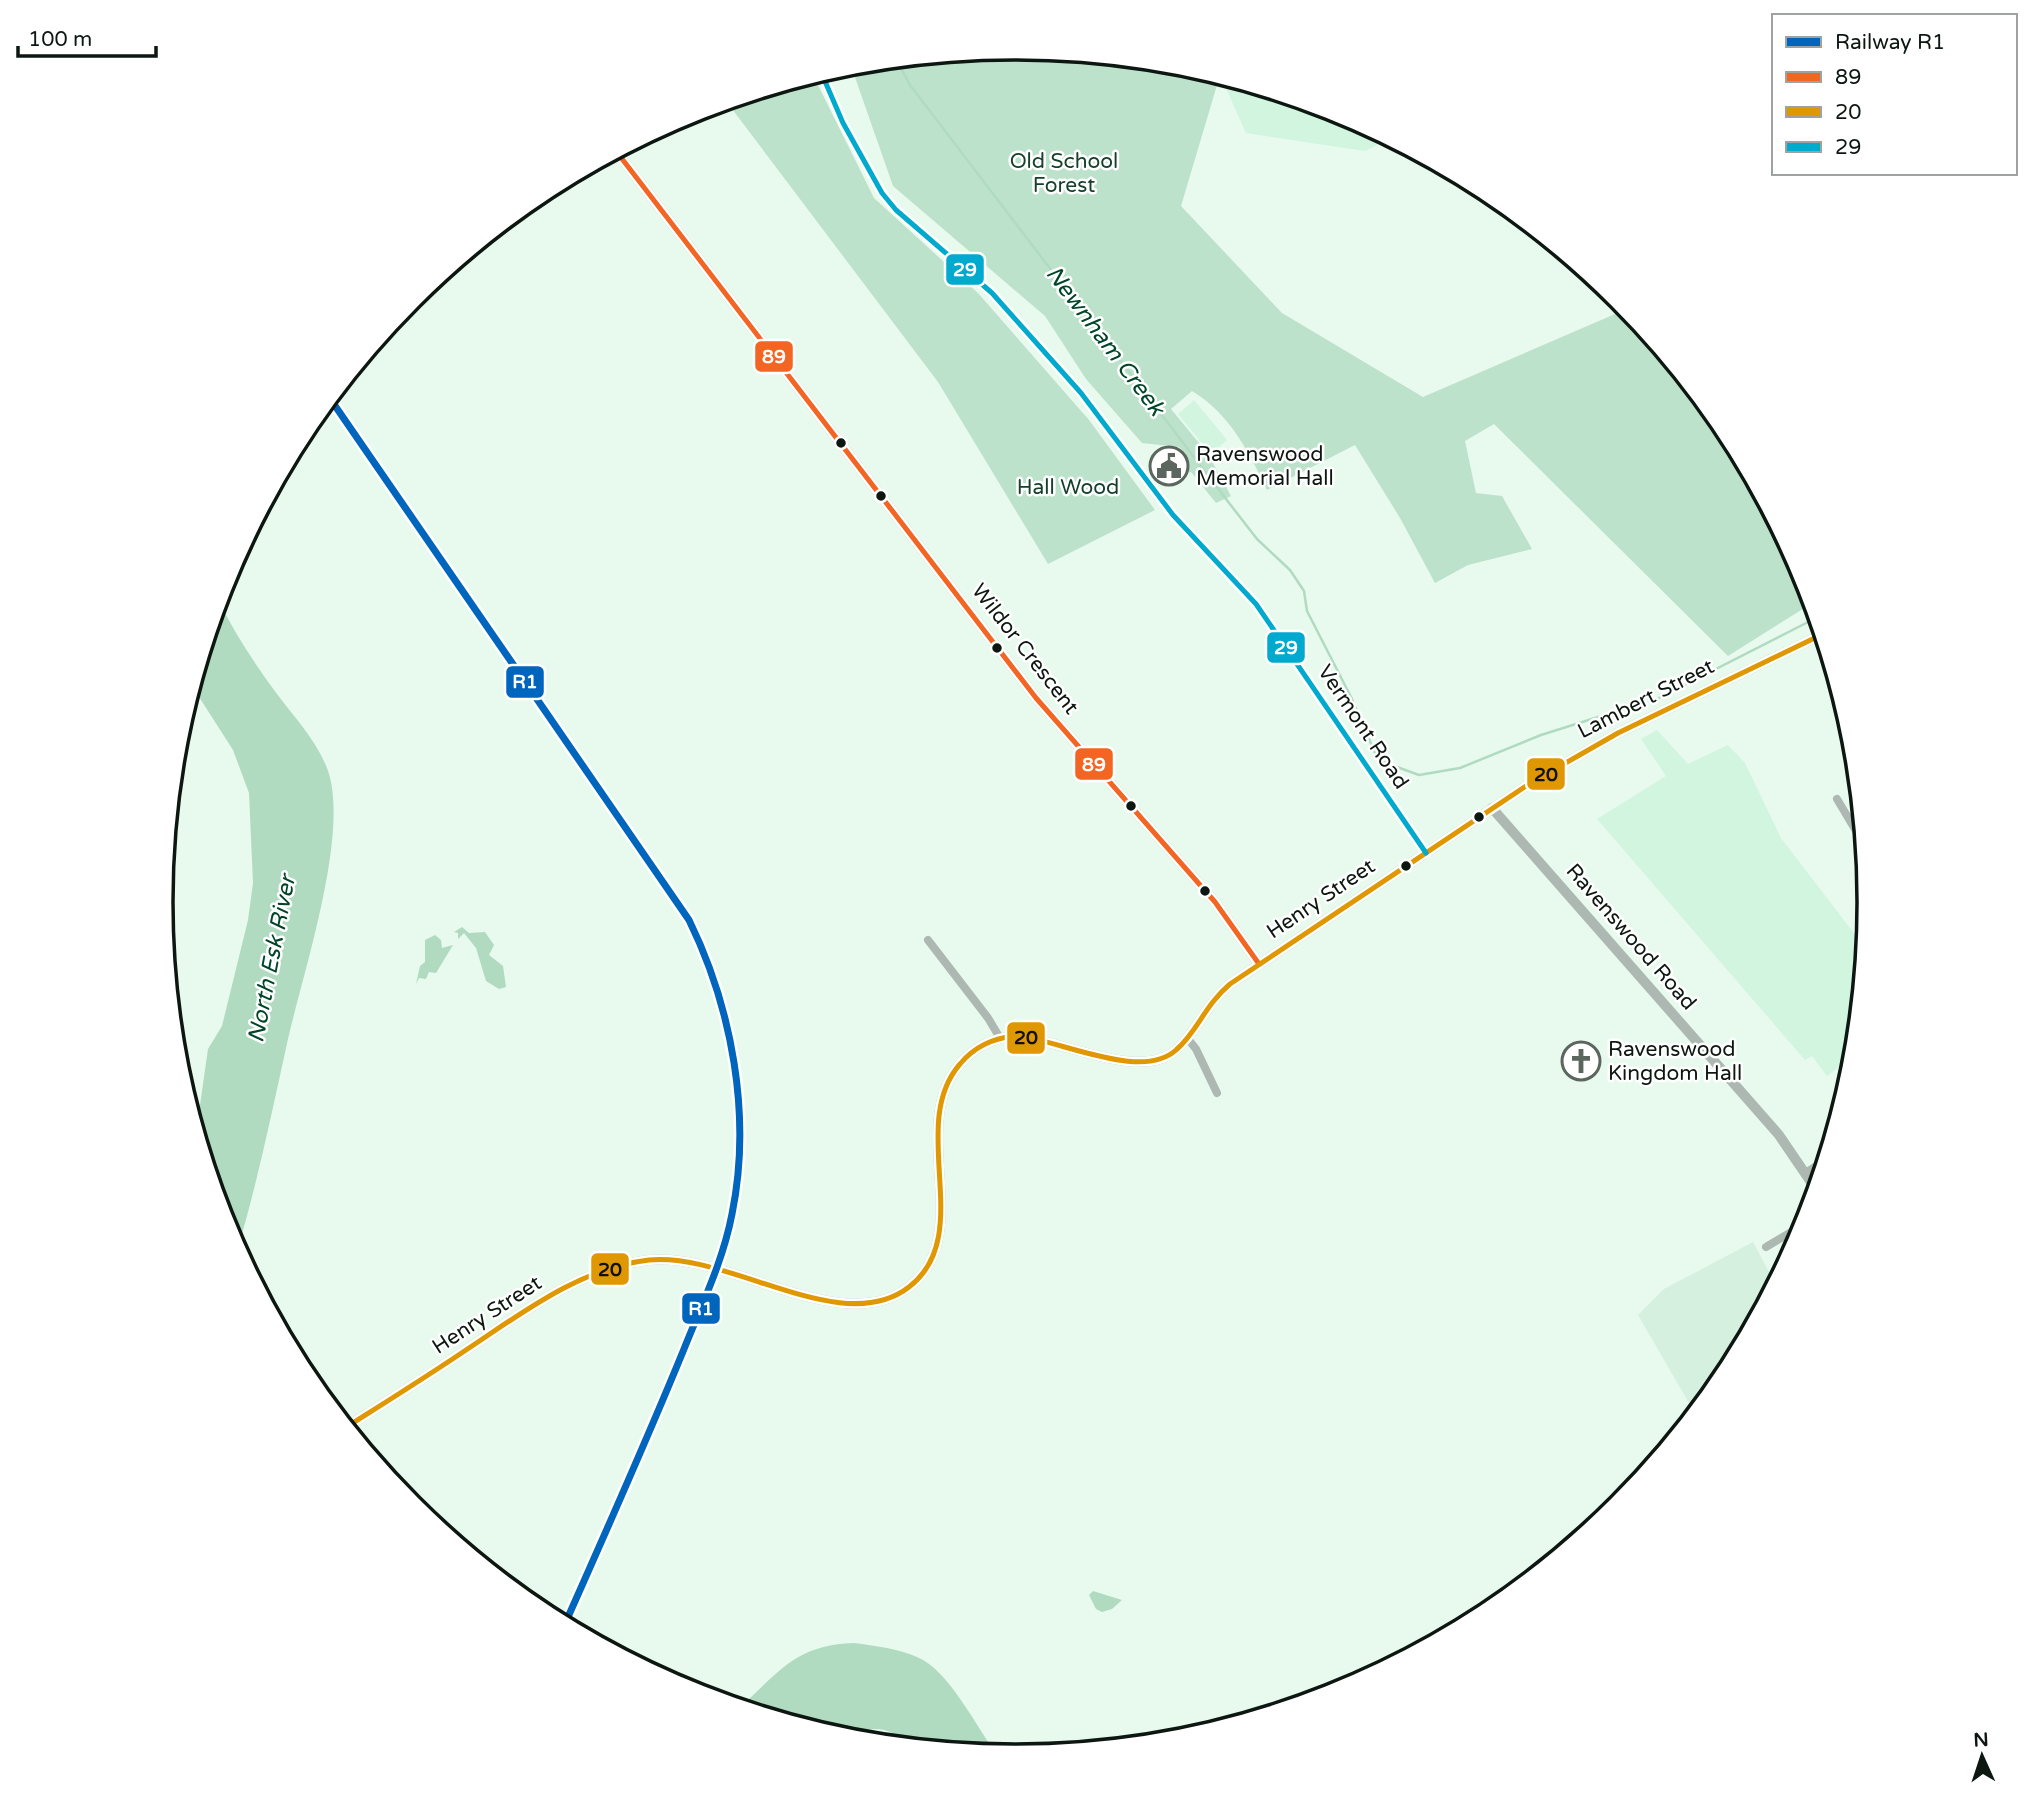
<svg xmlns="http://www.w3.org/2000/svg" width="2031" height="1805" font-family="'Varela Round',sans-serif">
<rect width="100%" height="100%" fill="#e8f9ee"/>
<path fill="#d6f0df" d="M1753 1242 1776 1285 1726 1378 1696 1415 1638 1315 1664 1289Z"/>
<g fill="#d1f5df">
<path d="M1220 75 1343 113 1391 138 1365 151 1246 133Z"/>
<path d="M1194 400 1227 440 1211 454 1178 414Z"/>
<path d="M1657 730 1688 764 1728 745 1745 763 1781 838 1866 949 1856 1054 1827 1076 1812 1056 1805 1060 1597 819 1666 776 1641 739Z"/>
</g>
<g fill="#bde2cb">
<path d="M1016 47 1183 64 1220 75 1181 206 1282 313 1423 397 1629 308 1727 428 1806 576 1814 602 1728 656 1494 424 1465 441 1476 493 1502 496 1532 549 1468 565 1435 583 1400 518 1355 445 1267 490C1249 452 1230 414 1192 391L1171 409 1208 454 1231 496 1216 503 1191 472 1180 475 1186 454 1179 447 1142 443 1086 379 1045 316 893 186 850 63Z"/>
<path d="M813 75 874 198 978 293 1089 420 1155 510 1048 564 938 382 726 101Z"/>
</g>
<g fill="#b0dbc1">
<path d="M218 599C234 633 255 664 277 694 295 718 316 740 327 768 351 830 303 973 288 1039 272 1111 258 1181 237 1251L225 1229 196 1133 208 1049 222 1026 248 920 253 883 249 793 233 750 192 686Z"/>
<path d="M462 927 469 933 485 932 494 945 489 955 503 966 506 987 499 989 486 981 476 948 464 933 458 939V933L454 932Z"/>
<path d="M435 935 441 940 442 948 453 945 436 973 429 972 426 979 419 978 416 984 420 966 425 962V940Z"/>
<path d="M1093 1591 1122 1600 1112 1609 1102 1612 1096 1609 1089 1595Z"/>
<path d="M854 1643C875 1646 897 1648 917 1657 950 1671 976 1727 998 1756L911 1747C880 1716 865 1734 829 1735 815 1736 757 1713 739 1708 779 1673 794 1645 854 1643Z"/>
</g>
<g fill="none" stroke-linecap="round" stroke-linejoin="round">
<g stroke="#b0dbc1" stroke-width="2.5">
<path d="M896 59 910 85 1226 499 1257 539 1290 570 1304 591 1307 611 1351 697 1378 760 1419 775 1460 768 1541 735 1630 707"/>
<path d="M1653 701 1818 617"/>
</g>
<g stroke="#acb8b1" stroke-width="8">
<path d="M821 72 843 123 882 193 896 210 992 293 1081 393 1173 515 1256 604 1426 853"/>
<path d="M1837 799 1865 846"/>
<path d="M928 940 988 1018 1000 1038"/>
<path d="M1188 1039 1196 1049 1217 1093"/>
<path d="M1807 1172 1828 1158"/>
<path d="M1766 1247 1808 1222"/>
</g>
<g stroke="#acb8b1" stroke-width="10">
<path d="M616 151 1036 698 1215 902 1259 964"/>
<path d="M1492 808 1779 1135 1817 1191"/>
<path d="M345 1428C386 1402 426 1377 466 1350 522 1313 580 1268 649 1260 730 1252 842 1339 909 1287 977 1235 906 1126 960 1064 974 1047 994 1038 1015 1036 1059 1039 1141 1082 1176 1050 1198 1031 1204 1006 1230 984L1529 784 1618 733 1823 634"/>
</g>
<defs>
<path id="bus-1" d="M616 151 1036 698 1215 902 1259 964"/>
<path id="bus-2" d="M345 1428C386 1402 426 1377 466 1350 522 1313 580 1268 649 1260 730 1252 842 1339 909 1287 977 1235 906 1126 960 1064 974 1047 994 1038 1015 1036 1059 1039 1141 1082 1176 1050 1198 1031 1204 1006 1230 984L1529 784 1618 733 1823 634"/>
<path id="bus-3" d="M821 72 843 123 882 193 896 210 992 293 1081 393 1173 515 1256 604 1426 853"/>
</defs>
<use href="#bus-1" stroke="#fff" stroke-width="10"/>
<use href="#bus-2" stroke="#fff" stroke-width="10"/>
<use href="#bus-3" stroke="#fff" stroke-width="10"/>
<use href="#bus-1" stroke="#f26522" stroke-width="5"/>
<use href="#bus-2" stroke="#e09802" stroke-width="5"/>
<use href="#bus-3" stroke="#00a9ce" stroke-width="5"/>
<defs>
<path id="rail-1" d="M329 397 689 920C732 1008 752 1116 732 1214 723 1261 702 1304 684 1349 646 1442 605 1534 564 1626"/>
</defs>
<use href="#rail-1" stroke="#fff" stroke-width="12"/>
<use href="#rail-1" stroke="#0065bd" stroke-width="7"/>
</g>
<defs>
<symbol id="civic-ring" viewBox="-11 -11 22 22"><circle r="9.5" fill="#fff" stroke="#5a665e" stroke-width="1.5"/><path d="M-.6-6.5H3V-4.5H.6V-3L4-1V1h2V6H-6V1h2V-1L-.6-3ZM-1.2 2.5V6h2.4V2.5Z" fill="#5a665e"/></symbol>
<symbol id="church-ring" viewBox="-11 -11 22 22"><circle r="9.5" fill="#fff" stroke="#5a665e" stroke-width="1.5"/><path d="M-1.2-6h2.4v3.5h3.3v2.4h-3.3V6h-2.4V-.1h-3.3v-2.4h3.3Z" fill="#5a665e"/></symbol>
</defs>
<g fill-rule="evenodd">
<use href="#civic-ring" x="1147" y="444" width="44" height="44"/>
<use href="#church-ring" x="1559" y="1039" width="44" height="44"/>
</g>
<g fill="#0d1711" stroke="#fff" stroke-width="2.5">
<circle cx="841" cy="443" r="6"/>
<circle cx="881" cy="496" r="6"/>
<circle cx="997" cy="648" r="6"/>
<circle cx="1131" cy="806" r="6"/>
<circle cx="1479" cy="817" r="6"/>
<circle cx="1406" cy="866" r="6"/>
<circle cx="1205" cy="891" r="6"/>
</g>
<g text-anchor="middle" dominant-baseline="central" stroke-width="5" stroke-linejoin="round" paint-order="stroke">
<g font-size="21" fill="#15402a" stroke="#fff">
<text x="1064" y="161">Old School<tspan x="1064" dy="24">Forest</tspan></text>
<text x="1068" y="487">Hall Wood</text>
</g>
<g font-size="21" fill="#0d1711" stroke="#fff" text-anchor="start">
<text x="1196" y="454">Ravenswood<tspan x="1196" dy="24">Memorial Hall</tspan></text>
<text x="1608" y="1049">Ravenswood<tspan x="1608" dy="24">Kingdom Hall</tspan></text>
</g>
<g font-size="21" fill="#0d1711" stroke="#fff">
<text transform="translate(1025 649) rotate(52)">Wildor Crescent</text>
<text transform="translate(1646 699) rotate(-27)">Lambert Street</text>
<text transform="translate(1363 727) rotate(56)">Vermont Road</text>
<text transform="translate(1321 899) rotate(-34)">Henry Street</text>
<text transform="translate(1631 937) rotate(49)">Ravenswood Road</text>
<text transform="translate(487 1315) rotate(-33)">Henry Street</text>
</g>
<g font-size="23" font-style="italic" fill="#004528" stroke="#fff">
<text transform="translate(1105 341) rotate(53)">Newnham Creek</text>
<text transform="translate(272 959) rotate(-79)">North Esk River</text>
</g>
</g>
<path d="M0 0H2031V1805H0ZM173 902a842 842 0 1 1 1684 0a842 842 0 1 1-1684 0Z" fill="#fff" fill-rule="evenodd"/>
<path fill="none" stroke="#0d1711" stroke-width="3.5" d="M173 902a842 842 0 1 1 1684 0a842 842 0 1 1-1684 0Z"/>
<g stroke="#fff" stroke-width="2.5">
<rect x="945" y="253" width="40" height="33" rx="7" fill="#00a9ce"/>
<rect x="754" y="340" width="40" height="33" rx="7" fill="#f26522"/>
<rect x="1266" y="631" width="40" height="33" rx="7" fill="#00a9ce"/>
<rect x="505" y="665" width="40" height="34" rx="7" fill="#0065bd"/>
<rect x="1074" y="747" width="40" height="34" rx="7" fill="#f26522"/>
<rect x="1526" y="757" width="40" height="34" rx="7" fill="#e09802"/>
<rect x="1006" y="1021" width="40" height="34" rx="7" fill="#e09802"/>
<rect x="590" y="1252" width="40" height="34" rx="7" fill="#e09802"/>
<rect x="681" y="1292" width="40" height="33" rx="7" fill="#0065bd"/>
</g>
<g font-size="19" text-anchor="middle" font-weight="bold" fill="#fff">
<text x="965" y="276">29</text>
<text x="774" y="363">89</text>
<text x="1286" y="654">29</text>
<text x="525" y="688">R1</text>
<text x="1094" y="771">89</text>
<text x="701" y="1315">R1</text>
</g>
<g font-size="19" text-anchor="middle" font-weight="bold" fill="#111">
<text x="1546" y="781">20</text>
<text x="1026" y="1044">20</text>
<text x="610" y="1276">20</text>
</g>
<rect x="1772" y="14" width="245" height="161" fill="#ffffff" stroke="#9ea2a0" stroke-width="2"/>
<rect x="1786" y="37" width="35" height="10" fill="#0065bd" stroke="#9ea2a0" stroke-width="2"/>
<text x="1835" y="49" font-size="21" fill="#0d1711">Railway R1</text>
<rect x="1786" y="72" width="35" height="10" fill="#f26522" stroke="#9ea2a0" stroke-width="2"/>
<text x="1835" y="84" font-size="21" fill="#0d1711">89</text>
<rect x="1786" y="107" width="35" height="10" fill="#e09802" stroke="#9ea2a0" stroke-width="2"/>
<text x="1835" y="119" font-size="21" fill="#0d1711">20</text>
<rect x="1786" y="142" width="35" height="10" fill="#00a9ce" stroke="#9ea2a0" stroke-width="2"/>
<text x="1835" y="154" font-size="21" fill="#0d1711">29</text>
<g transform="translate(1982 1756) rotate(357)" stroke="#ffffff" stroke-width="5" paint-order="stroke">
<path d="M0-5L12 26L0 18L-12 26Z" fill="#0d1711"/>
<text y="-10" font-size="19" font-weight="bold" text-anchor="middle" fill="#0d1711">N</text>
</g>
<path d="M18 46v10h138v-10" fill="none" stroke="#0d1711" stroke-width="3.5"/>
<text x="28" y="46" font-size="21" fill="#0d1711" stroke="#ffffff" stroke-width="5" paint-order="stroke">100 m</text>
</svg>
